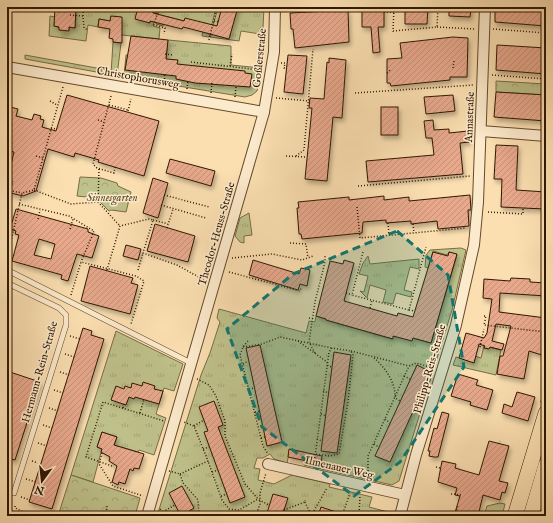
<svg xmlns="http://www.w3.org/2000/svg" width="553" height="523" font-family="'IM FELL English',serif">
<defs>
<pattern id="grass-tufts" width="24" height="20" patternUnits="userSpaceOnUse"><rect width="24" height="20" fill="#bfc18b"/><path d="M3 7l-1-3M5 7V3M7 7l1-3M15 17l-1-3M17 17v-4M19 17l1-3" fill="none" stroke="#a5a576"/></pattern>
<pattern id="forest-crowns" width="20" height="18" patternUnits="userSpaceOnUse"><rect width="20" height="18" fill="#bfc18b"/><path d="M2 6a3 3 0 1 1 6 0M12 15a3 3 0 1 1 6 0" fill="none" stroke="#a5a576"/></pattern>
<pattern id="building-hatch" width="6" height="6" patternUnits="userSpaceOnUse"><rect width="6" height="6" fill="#e7a88c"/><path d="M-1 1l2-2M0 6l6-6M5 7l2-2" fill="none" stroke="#c79077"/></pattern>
<filter id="shadow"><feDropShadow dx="2" dy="3.5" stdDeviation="2" flood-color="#0004"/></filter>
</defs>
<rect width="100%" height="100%" fill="#fbdfb1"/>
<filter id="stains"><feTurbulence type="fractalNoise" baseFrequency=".005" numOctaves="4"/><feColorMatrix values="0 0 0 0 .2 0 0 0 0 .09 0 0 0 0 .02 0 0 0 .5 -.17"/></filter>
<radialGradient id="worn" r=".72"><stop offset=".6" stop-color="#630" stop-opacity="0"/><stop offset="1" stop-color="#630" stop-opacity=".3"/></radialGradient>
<g fill="url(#grass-tufts)" stroke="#786c46">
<path d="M76 7H157L153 26 160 28 159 39 122 35 111 16 110 21 99 19 98 27 88 25 86 41 49 36 50 16 55 17 54 26 69 30V27L75 28 76 18H70L76 13Z"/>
<path d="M160 7H216L209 37 202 36 205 23 184 21 165 16 163 26 156 24Z"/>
<path d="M218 7H264L263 28H260V34L241 31 239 41 210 37Z"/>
<path d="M168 40 231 46V65L261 68 257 91 252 95 245 97 124 77 126 55 166 59Z"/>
<path d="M113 42 121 43 117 76 111 74Z"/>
<path d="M25 55 102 69V73L25 59Z"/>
<path d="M249 213 252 235 244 236V243L240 242 235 236 240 218Z"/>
<path d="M461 248 466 250 452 310 399 481 392 485 304 465 307 453 290 449 287 463 274 459 270 454 263 458H257L254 468 260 469 258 480 274 484 292 475 330 484 329 487 372 497 369 507 392 513V516H157L201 375 210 353 220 322 217 318 219 309 306 333 309 321 315 322 316 316 326 319V320L392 339 393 336 413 338 431 343 457 255 449 252 447 255 433 251 428 268 425 267 426 255 430 250Z"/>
<path d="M368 256 370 264 419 259V269L410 267 404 290 412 292 411 297 396 293 393 304 383 302 386 290 370 285 367 298 360 291 364 292 368 276 359 274 363 263Z"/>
<path d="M116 331 183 364 174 391 164 388 156 414 166 418 154 455 139 450 138 452 114 445 117 437 102 432 97 447 102 449 93 482 71 475Z"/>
<path d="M484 346 501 350 496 375 453 365 456 357 474 362 475 356 481 358Z"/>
<path d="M500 503 505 504 502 516H484L487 506Z"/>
</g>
<g fill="url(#forest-crowns)" stroke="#786c46">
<path d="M496 81 546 84V95L496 92Z"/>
<path d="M80 177 101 178 117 183 118 186 131 192 126 212 111 210 109 211 96 198 77 196Z"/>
<path d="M71 475 140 498 135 516H58Z"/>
</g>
<g fill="url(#building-hatch)" stroke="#311800" fill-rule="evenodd" filter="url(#shadow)">
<path d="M55 7H76L75 28 69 27V31L59 30V27L54 26Z"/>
<path d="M138 7H154L153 13 184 21 185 18 217 26 222 7H238L229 39 191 29 183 27 182 29 150 21V23L135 19Z"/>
<path d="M362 7H384V27H378L380 52 373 53 371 27H362Z"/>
<path d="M405 7H428L427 24H405Z"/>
<path d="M449 7H471L470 17 449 16Z"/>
<path d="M495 7H546V26L495 22Z"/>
<path d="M348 10 349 42 295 48 293 29H291L290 13Z"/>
<path d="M111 16 122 17V43L113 42V39L109 38 110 29 98 27 99 19 110 21Z"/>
<path d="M131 36 168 40 166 59 178 60 177 64 245 71V73L252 74 250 87 195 83 176 79V76L125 70Z"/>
<path d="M453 37 468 38 467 77H450V80L391 86 390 83H387V59L402 58 400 43Z"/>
<path d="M497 45 546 48V74L496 70Z"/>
<path d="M288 55 307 56 303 94 284 92Z"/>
<path d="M329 58 346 60 342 118 333 117 327 181 305 179 312 108H309L310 98 324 99 327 62 329 63Z"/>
<path d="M496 92 546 95V121L494 117Z"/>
<path d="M67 95 159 121 144 176 98 162 99 160 75 153 74 157 48 149 36 191 23 196 7 192V168L10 169 14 152 7 150V110L9 111 10 107 18 109 16 116 32 120 34 114 41 116 40 119 44 120 42 127 56 131Z"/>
<path d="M453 95 455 111 426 114 424 97Z"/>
<rect x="381" y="107" width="17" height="28"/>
<path d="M433 120 434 130 449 129V133L468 131 469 142 460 143 463 174 368 182 366 161 434 155 432 138H426L424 121Z"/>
<path d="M496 145 518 146 516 190 546 192 545 209 501 207 502 179H494Z"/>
<path d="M170 159 215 171 211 186 166 173Z"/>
<path d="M153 178 168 183 158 218 143 213Z"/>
<path d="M470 195 471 210H468L469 226 438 229 437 221 411 224V221L386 223V220L363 222 362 233 302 239 301 234H299L297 208H299L298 202 349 197V200L384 196V200L409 197V201Z"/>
<path d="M16 209 88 229V232L99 236 92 258 77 254 68 281 61 279 62 275 12 261 19 235 15 234 16 231 10 229ZM39 239 55 244 51 259 34 255Z"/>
<path d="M155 224 195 236 188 262 147 251Z"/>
<path d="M126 245 141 249 138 260 123 256Z"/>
<path d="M433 252 448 256 449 252 457 254 431 343 413 338 412 341 393 336V339L326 320V319L316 316 330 261 343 264 344 260 354 263 344 301 397 316 398 313 413 317Z"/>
<path d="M253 260 299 274 301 268 310 270 307 286 300 284 298 290 249 275Z"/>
<path d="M90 266 133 278 131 283 138 285 130 314 81 301Z"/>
<path d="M511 278 530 279V282L546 283V296L500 293 499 312 546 318 545 356 529 351 524 379 497 374 500 356H503L511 326 496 324 492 341 504 344 502 350 490 347 489 349 484 348 485 346 479 344 474 363 459 358 466 333 484 338 487 333 492 299 483 298 484 279 510 281Z"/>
<path d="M83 328 92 331 91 335 104 339 52 509 29 502Z"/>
<path d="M260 345 282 442 267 446 246 348Z"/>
<path d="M334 352 351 355 337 453 321 451Z"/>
<path d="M417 365 431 372 390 462 375 456Z"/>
<path d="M7 371 40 382 15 460 7 458Z"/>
<path d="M458 374 478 380 476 385 493 390 487 410 470 405 471 402 451 396Z"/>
<path d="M143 382 155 386 154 389 163 391 159 404 135 397 134 399 129 397 126 405 111 400 116 386 124 389 125 386 131 388 132 383 142 386Z"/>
<path d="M517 392 535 397 528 421 502 413 504 404 512 407Z"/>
<path d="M214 401 223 425 218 427 245 497 230 503 204 432 208 431 199 407Z"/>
<path d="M442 412 449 414 438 457H434L429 456 430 451H428L434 428 437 429Z"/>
<path d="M102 432 117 437 114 445 144 454 139 469 134 468 133 471 130 469 125 484 119 482 118 485 112 482 117 466 109 461 110 457 101 452 102 449 97 447Z"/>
<path d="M489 441 509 446 499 481 508 483 505 493 502 492 500 500 483 495 478 516H454L460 496 455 495 457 488 438 482 442 461 456 464 455 468 479 475Z"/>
<path d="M289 449 322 456 321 464 288 457Z"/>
<path d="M182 486 194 508 189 511 192 516H181L169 493Z"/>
<path d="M273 494 288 498 282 516H266Z"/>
<path d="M321 507 342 514V516H318Z"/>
</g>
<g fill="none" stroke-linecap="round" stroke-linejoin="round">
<defs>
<g id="service">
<path d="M7 270 191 363"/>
<path d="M7 283 59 308 66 315V325L14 493 7 491"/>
</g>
<g id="minor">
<path d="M7 67 264 112"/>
<path d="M481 131 546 136"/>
<path d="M268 464 405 495"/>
<path d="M147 516 264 112 274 52 275 7"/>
<path d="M400 516 416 455 456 325 474 245 478 202 485 7"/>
</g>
<g id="primary">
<path d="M515 516 546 413"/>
<path d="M531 516 546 465"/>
</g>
</defs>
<use href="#service" stroke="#644a2c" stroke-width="6"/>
<use href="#minor" stroke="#644a2c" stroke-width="12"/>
<use href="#primary" stroke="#311800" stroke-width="16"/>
<g stroke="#311800" stroke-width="1.5" stroke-dasharray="1 2" stroke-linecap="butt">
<path d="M159 7 154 25 165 28 164 34"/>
<path d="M394 7 393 31 437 27 438 7"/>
<path d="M427 9H438"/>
<path d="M153 12 157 14"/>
<path d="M384 12H394"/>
<path d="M70 15 83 16 84 28 88 30"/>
<path d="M83 16 84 7"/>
<path d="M214 21 219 22"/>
<path d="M437 27 475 29"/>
<path d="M493 29 546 33"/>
<path d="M209 40 217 7"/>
<path d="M165 54 173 55"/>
<path d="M191 62 260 70"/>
<path d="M281 63H285L284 68H286"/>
<path d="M230 66 232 54"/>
<path d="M453 68 454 61"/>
<path d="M387 73 390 70"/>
<path d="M492 75 546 79"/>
<path d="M139 81V72"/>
<path d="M164 85 165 74"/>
<path d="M187 89 188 81"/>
<path d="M211 93 212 83"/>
<path d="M355 93 473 85"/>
<path d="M111 96 93 164 97 168 114 173 115 167"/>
<path d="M235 97 236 86"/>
<path d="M276 98 310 101"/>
<path d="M50 101 57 105"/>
<path d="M109 105 128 110"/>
<path d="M128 111 131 99"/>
<path d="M98 120 104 122"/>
<path d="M51 128 57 129"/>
<path d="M36 156 43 158"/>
<path d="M286 156 306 157"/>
<path d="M296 156 304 150 313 49"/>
<path d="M99 169 98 202 120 226"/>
<path d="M358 186 470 176"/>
<path d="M7 190 22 193"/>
<path d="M10 190 13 181"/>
<path d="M34 190 71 204 98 202"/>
<path d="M164 195 209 207"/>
<path d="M19 204 69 216 94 231 81 262"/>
<path d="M161 205 206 218"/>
<path d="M357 207 360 238 466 228"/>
<path d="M488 212 523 214V208"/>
<path d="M38 219 40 210"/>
<path d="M153 220 168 224"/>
<path d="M388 223 389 235"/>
<path d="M413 224 414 233"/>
<path d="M167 228 173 209"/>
<path d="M70 229 73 219"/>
<path d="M290 243 306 244 308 258"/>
<path d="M363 252 352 295 409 310 426 247"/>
<path d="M232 258 272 254 302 260 313 256"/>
<path d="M7 259 22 193 34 190 63 87"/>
<path d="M107 270 120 226 149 219 153 220 143 253 177 265 206 281"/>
<path d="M138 270 143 253"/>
<path d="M229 272 300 291 301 288"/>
<path d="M346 293 352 295"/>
<path d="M71 295 81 262 136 276 144 281 131 324"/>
<path d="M370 308 372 300"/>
<path d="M409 310 415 311"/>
<path d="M484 316H486L484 325 546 332"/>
<path d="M309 318 314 319"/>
<path d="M70 336 80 339"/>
<path d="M248 341 243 347 240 355 263 446 268 454"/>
<path d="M298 341 327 362 328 366 332 367"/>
<path d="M243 347 262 344 280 337 332 348"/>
<path d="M480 347 484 329"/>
<path d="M351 351 409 366"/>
<path d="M315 353 309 342 315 302 325 262V255"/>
<path d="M65 354 74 357"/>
<path d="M374 358C385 367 396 383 395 398L400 401"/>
<path d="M243 364 248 361"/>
<path d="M60 372 69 375"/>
<path d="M404 376 410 379"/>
<path d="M197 379 209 385 216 396 225 421V436L245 484 258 499 239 510 229 509 222 500 208 461"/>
<path d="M249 389 254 388"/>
<path d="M54 390 63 393"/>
<path d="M323 391 329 393"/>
<path d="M541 402 546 384"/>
<path d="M49 408 58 411"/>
<path d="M123 408 124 404"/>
<path d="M255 412 260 411"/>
<path d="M140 413 144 399"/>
<path d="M321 414 326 416"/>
<path d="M385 419 390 423"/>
<path d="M43 425 52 428"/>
<path d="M194 426 204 420"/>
<path d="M261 438 265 437"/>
<path d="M317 439 322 441"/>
<path d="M38 443 47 446"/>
<path d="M374 444 379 447"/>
<path d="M499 444 500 441"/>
<path d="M203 449 209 447"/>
<path d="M102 453 99 464 113 486 143 496"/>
<path d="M32 461 41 464"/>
<path d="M314 464 329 352 332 348 351 351 353 355 348 402 339 454 329 456 316 454"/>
<path d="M112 466 86 457 103 402 164 421"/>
<path d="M436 467 440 468"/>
<path d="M169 471 180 474 183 483 198 500 199 516"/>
<path d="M212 472 218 470"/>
<path d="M180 474 208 461 194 426 184 422"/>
<path d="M368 477V456L409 366 416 363 433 368"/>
<path d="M26 479 36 482"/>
<path d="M451 494 462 495"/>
<path d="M221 496 227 494"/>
<path d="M21 497 30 500"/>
<path d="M259 500 269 505"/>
<path d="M305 502 311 515"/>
<path d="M15 506V508L32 516"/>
<path d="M107 506 106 512 108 516"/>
<path d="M160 509 167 516"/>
<path d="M163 512 175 505"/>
<path d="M256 516 260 504V493L266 473"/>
<path d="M283 516 284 510 305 502V500"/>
<path d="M311 516 327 488"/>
<path d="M342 516 350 493"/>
<path d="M359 516 360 495"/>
<path d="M455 516 458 505"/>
</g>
<use href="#service" stroke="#fceacc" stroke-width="5"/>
<use href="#minor" stroke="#fceacc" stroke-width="10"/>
<use href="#primary" stroke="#fbdfb1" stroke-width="15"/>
</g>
<path fill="#0f766e" fill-opacity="0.2" stroke="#0f766e" stroke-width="3" stroke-dasharray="8 5" stroke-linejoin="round" d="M397 231 448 275 464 367 400 462 354 496 262 427 227 329 293 274Z"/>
<g text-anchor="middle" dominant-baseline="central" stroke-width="3" stroke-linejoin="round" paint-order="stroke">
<g font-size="11" fill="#311800" stroke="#fceacc">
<text transform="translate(260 58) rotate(-84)">Goßlerstraße</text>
<text transform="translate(138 78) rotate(10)">Christophorusweg</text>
<text transform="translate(470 117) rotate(-88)">Annastraße</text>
<text transform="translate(217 234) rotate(-74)">Theodor-Heuss-Straße</text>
<text transform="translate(430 369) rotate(-74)">Philipp-Reis-Straße</text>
<text transform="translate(40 372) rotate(-74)">Hermann-Rein-Straße</text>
<text transform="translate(339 468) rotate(13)">Ilmenauer Weg</text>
</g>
<g font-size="11" font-style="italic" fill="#5c4b2a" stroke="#fceacc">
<text x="112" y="198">Sinnesgarten</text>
</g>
</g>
<rect width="553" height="523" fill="none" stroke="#fbdfb1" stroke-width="24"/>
<rect x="8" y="8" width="537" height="507" fill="none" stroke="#311800" stroke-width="2"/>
<rect x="12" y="12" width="529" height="499" fill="none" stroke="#311800"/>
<g transform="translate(42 481) rotate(195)" stroke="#fceacc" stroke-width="3" paint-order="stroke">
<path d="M0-3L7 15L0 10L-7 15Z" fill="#311800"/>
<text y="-6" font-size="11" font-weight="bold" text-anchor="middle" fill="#311800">N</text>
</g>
<rect width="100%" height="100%" filter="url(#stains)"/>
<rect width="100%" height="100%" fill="url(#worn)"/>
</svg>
